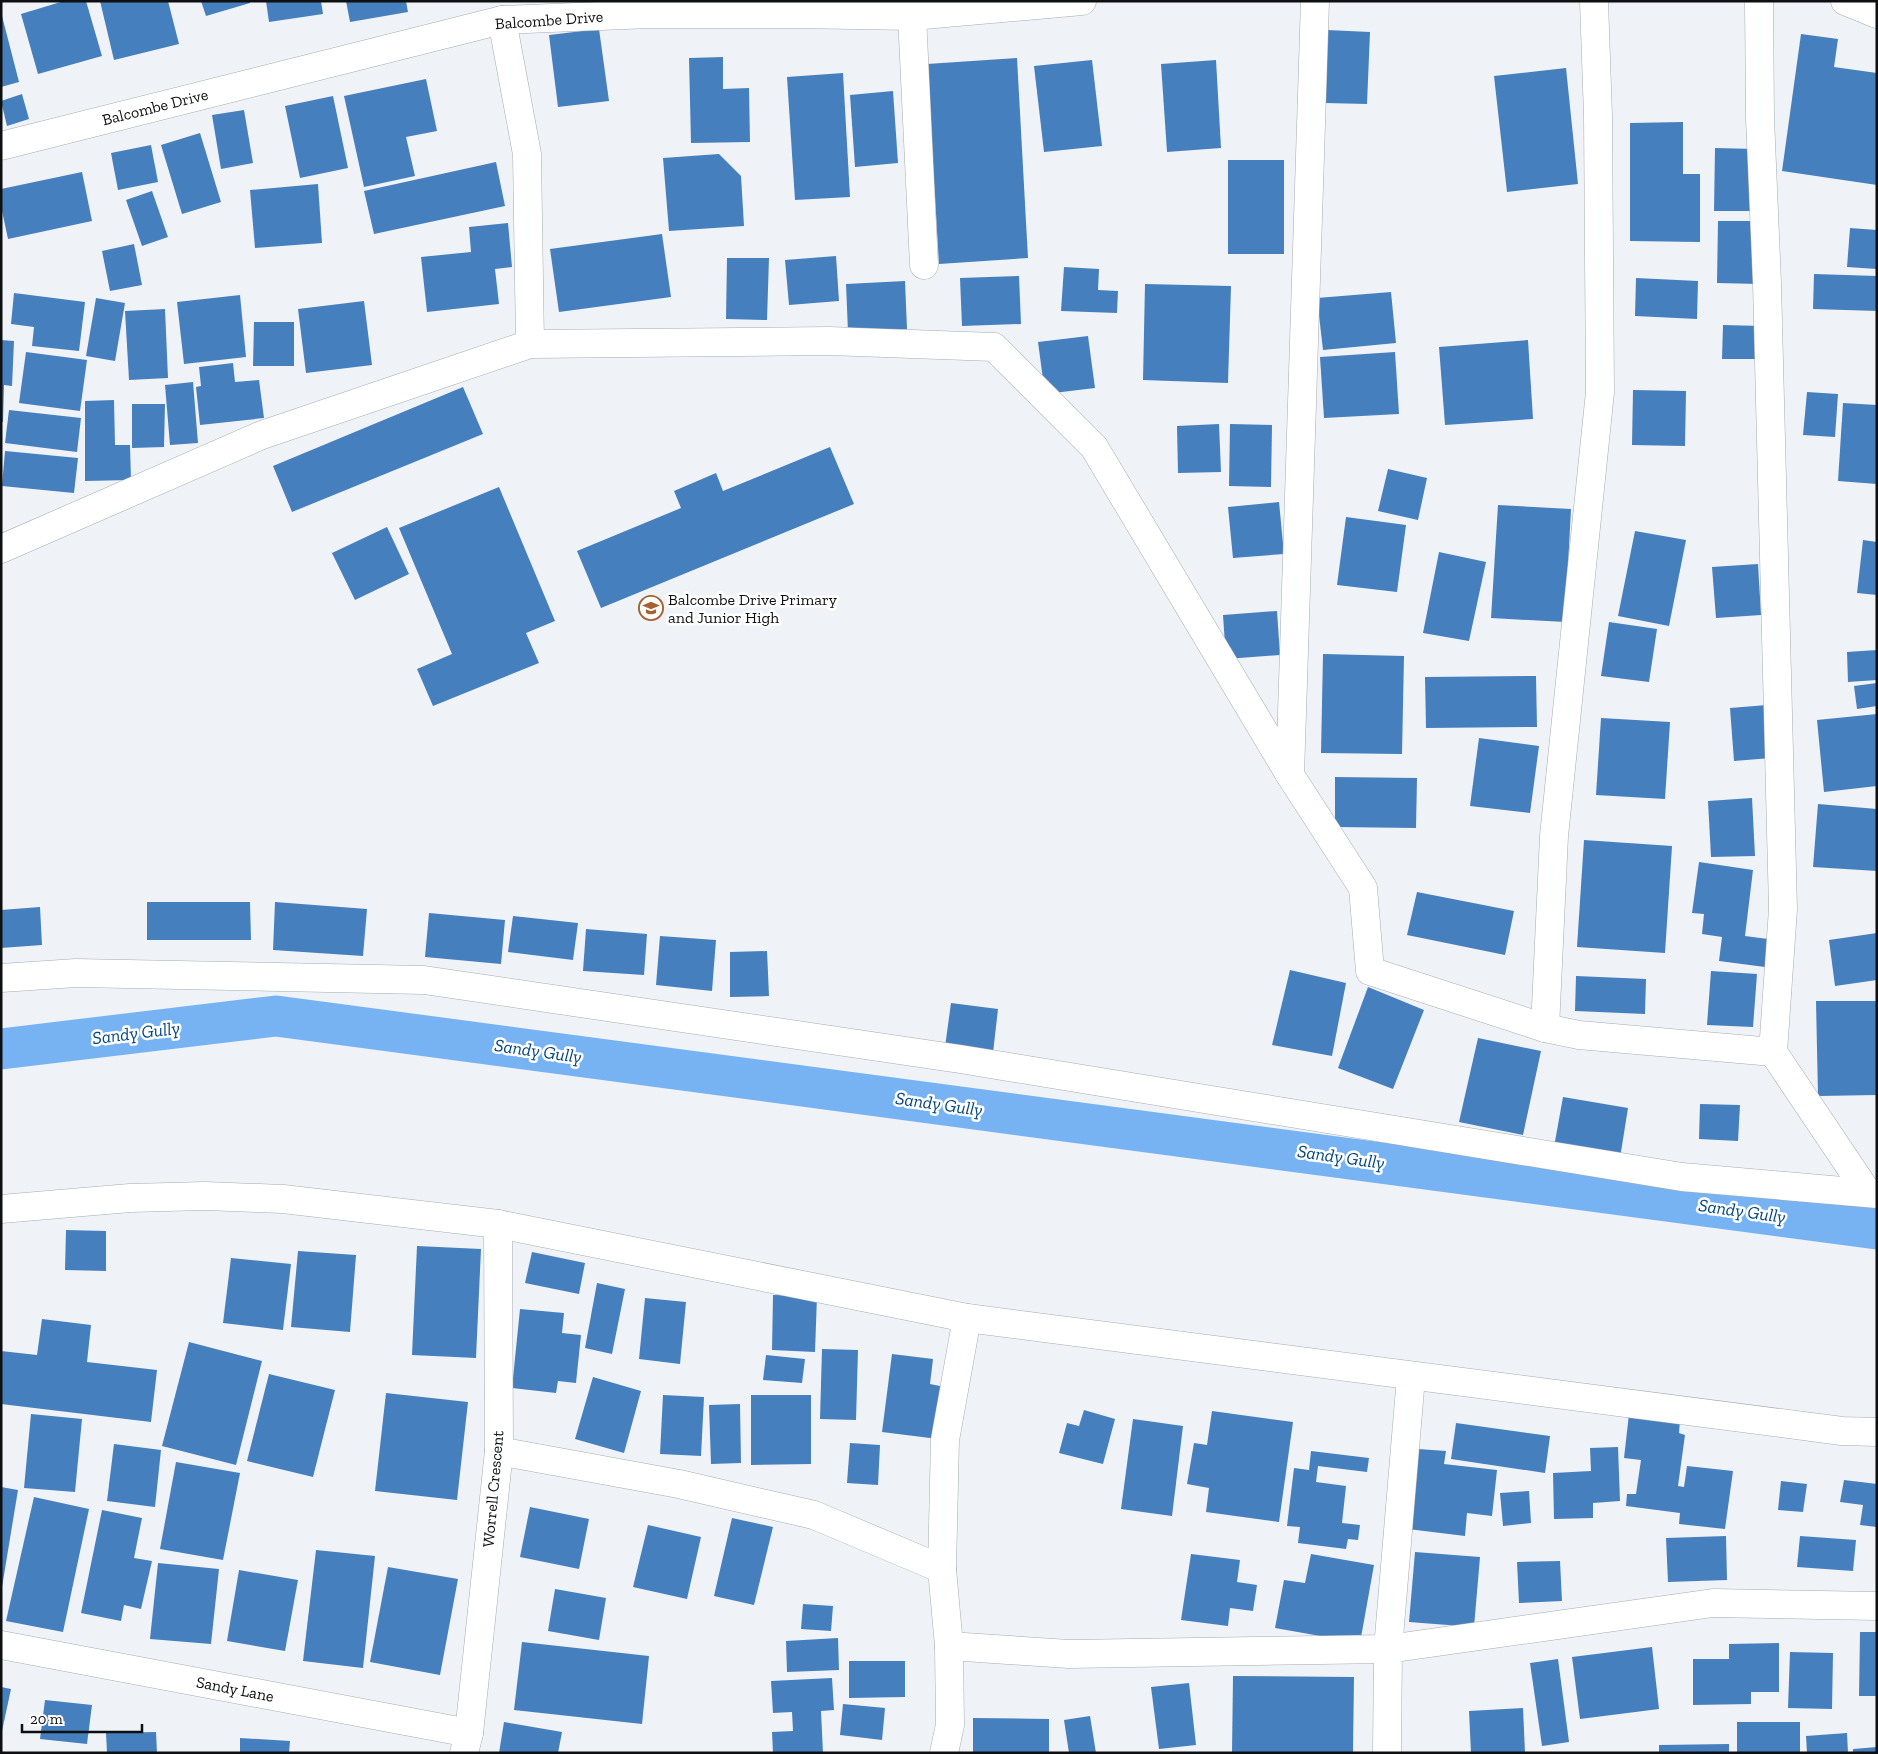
<svg xmlns="http://www.w3.org/2000/svg" width="1878" height="1754" font-family="'Zilla Slab',serif">
<rect width="100%" height="100%" fill="#eff3f8"/>
<g fill="none" stroke-linecap="round" stroke-linejoin="round">
<path stroke="#77b2f3" stroke-width="41" d="M1 1049 276 1016 1877 1229"/>
</g>
<g fill="#467fbd">
<path d="M64 1H86L102 56 38 74 21 14Z"/>
<path d="M100 1H168L179 44 114 60Z"/>
<path d="M201 1H250V3L206 16Z"/>
<path d="M266 1H321L323 14 269 22Z"/>
<path d="M346 1H406L408 12 350 22Z"/>
<path d="M1 12 19 82 1 87Z"/>
<path d="M599 29 609 101 558 107 549 35Z"/>
<path d="M1327 30 1370 32 1367 104 1325 103Z"/>
<path d="M1801 34 1838 39 1834 67 1877 73V185L1782 171Z"/>
<path d="M723 57V89L749 88 750 142 691 143 689 58Z"/>
<path d="M1017 58 1028 258 939 264 927 64Z"/>
<path d="M1092 60 1102 146 1044 152 1034 66Z"/>
<path d="M1216 60 1221 148 1167 152 1161 64Z"/>
<path d="M1566 68 1578 184 1507 192 1494 76Z"/>
<path d="M843 73 850 197 795 200 787 77Z"/>
<path d="M426 79 437 131 406 137 415 176 364 187 344 96Z"/>
<path d="M893 91 898 163 855 167 850 95Z"/>
<path d="M22 94 29 119 7 126 1 101Z"/>
<path d="M333 96 348 168 300 178 285 106Z"/>
<path d="M244 110 253 163 221 169 212 115Z"/>
<path d="M1683 122V174H1700V242L1630 241V123Z"/>
<path d="M200 133 221 202 182 214 161 145Z"/>
<path d="M151 145 158 182 118 190 111 153Z"/>
<path d="M1715 148 1757 149 1755 211H1714Z"/>
<path d="M719 154 741 176 744 226 669 231 663 158Z"/>
<rect x="1228" y="160" width="56" height="94"/>
<path d="M496 162 505 206 374 234 364 191Z"/>
<path d="M82 172 92 221 8 239 1 206V189Z"/>
<path d="M318 184 322 243 255 248 250 190Z"/>
<path d="M152 191 168 237 142 246 126 200Z"/>
<path d="M1718 221H1760L1759 284 1717 283Z"/>
<path d="M508 223 512 267 495 269 499 304 427 312 421 257 471 252 469 227Z"/>
<path d="M1850 228 1877 230V269L1847 267Z"/>
<path d="M662 234 671 297 559 312 550 249Z"/>
<path d="M134 244 142 285 110 291 102 251Z"/>
<path d="M836 256 839 301 789 305 785 260Z"/>
<path d="M727 258H769L767 320 726 319Z"/>
<path d="M1064 267 1099 269 1098 290 1118 291 1117 313 1061 311Z"/>
<path d="M1814 274 1877 276V311L1813 309Z"/>
<path d="M1019 276 1021 324 962 326 960 278Z"/>
<path d="M1636 278 1698 281 1697 319 1635 316Z"/>
<path d="M905 281 907 329 848 332 846 284Z"/>
<path d="M1145 284 1231 286 1228 383 1143 380Z"/>
<path d="M1391 292 1396 343 1323 350 1317 298Z"/>
<path d="M14 293 85 302 79 351 32 346 34 327 11 324Z"/>
<path d="M240 295 246 357 184 364 177 302Z"/>
<path d="M96 298 125 303 115 361 86 356Z"/>
<path d="M364 301 372 365 306 373 298 309Z"/>
<path d="M165 309 168 378 129 380 125 311Z"/>
<path d="M254 322H294V366H253Z"/>
<path d="M1723 325 1762 326V359H1722Z"/>
<path d="M1088 336 1095 388 1045 394 1038 342Z"/>
<path d="M1 340 14 341 12 386 4 385 3 422H1Z"/>
<path d="M1528 340 1533 419 1445 425 1439 347Z"/>
<path d="M26 352 87 360 80 411 19 403Z"/>
<path d="M1395 352 1399 414 1324 418 1320 357Z"/>
<path d="M233 363 235 382 259 380 264 418 200 425 196 387 201 386 199 367Z"/>
<path d="M193 382 198 443 170 445 165 385Z"/>
<path d="M463 387 483 434 292 512 273 466Z"/>
<path d="M1633 390 1686 391 1685 446 1632 445Z"/>
<path d="M1807 392 1838 394 1835 437 1803 435Z"/>
<path d="M114 400 115 445H130L131 480 85 481V401Z"/>
<path d="M1843 403 1877 405V484L1838 481Z"/>
<path d="M132 404H165L164 447 132 448Z"/>
<path d="M9 410 81 418 77 452 5 443Z"/>
<path d="M1219 424 1221 472 1178 473 1177 426Z"/>
<path d="M1230 424 1272 425 1271 487 1229 486Z"/>
<path d="M830 447 854 504 601 608 577 551 681 508 674 491 716 473 723 491Z"/>
<path d="M5 451 78 458 74 493 2 486Z"/>
<path d="M1388 469 1427 478 1418 520 1378 511Z"/>
<path d="M499 487 555 621 526 633 539 663 433 706 417 669 452 654 399 528Z"/>
<path d="M1279 502 1284 554 1233 558 1228 507Z"/>
<path d="M1498 505 1571 509 1565 622 1491 618Z"/>
<path d="M1346 517 1406 525 1397 592 1337 585Z"/>
<path d="M387 527 409 574 355 600 332 553Z"/>
<path d="M1635 531 1686 540 1669 626 1618 616Z"/>
<path d="M1863 540 1877 542V595L1857 593Z"/>
<path d="M1439 552 1486 562 1469 641 1423 633Z"/>
<path d="M1758 564 1761 615 1716 618 1712 567Z"/>
<path d="M1277 611 1280 655 1226 659 1223 615Z"/>
<path d="M1609 622 1657 629 1649 682 1601 676Z"/>
<path d="M1877 650V680L1848 682 1847 652Z"/>
<path d="M1323 654 1404 656 1402 754 1321 753Z"/>
<path d="M1536 676 1537 727 1426 728 1425 677Z"/>
<path d="M1877 683V706L1857 709 1854 686Z"/>
<path d="M1767 705 1771 758 1734 761 1730 708Z"/>
<path d="M1877 714V786L1824 792 1817 720Z"/>
<path d="M1601 718 1670 722 1665 799 1596 795Z"/>
<path d="M1479 738 1539 746 1530 813 1470 806Z"/>
<path d="M1335 777 1417 778 1416 828 1335 827Z"/>
<path d="M1752 798 1755 856 1711 857 1708 801Z"/>
<path d="M1818 804 1877 809V871L1813 867Z"/>
<path d="M1584 840 1672 846 1665 953 1577 947Z"/>
<path d="M1699 862 1753 870 1745 936 1768 939 1765 967 1719 961 1722 937 1702 934 1704 914 1692 913Z"/>
<path d="M1417 892 1514 911 1505 955 1407 935Z"/>
<path d="M147 902H250L251 940H147Z"/>
<path d="M275 902 367 909 363 956 273 950Z"/>
<path d="M40 907 42 945 1 948V910Z"/>
<path d="M429 913 505 920 501 964 425 957Z"/>
<path d="M513 916 578 923 573 960 508 952Z"/>
<path d="M586 929 647 934 644 975 583 971Z"/>
<path d="M1877 933V980L1835 986 1829 940Z"/>
<path d="M660 936 716 940 712 991 656 985Z"/>
<path d="M767 951 769 996 730 997V952Z"/>
<path d="M1290 970 1346 983 1332 1056 1272 1045Z"/>
<path d="M1711 971 1757 974 1753 1027 1707 1025Z"/>
<path d="M1576 976 1646 979 1645 1014 1575 1011Z"/>
<path d="M1368 987 1424 1010 1393 1089 1338 1068Z"/>
<path d="M1816 1001H1877V1095L1818 1096Z"/>
<path d="M951 1003 998 1009 993 1053 945 1047Z"/>
<path d="M1478 1038 1541 1051 1523 1135 1459 1122Z"/>
<path d="M1563 1097 1628 1108 1620 1158 1554 1147Z"/>
<path d="M1700 1104 1740 1105 1738 1141 1699 1139Z"/>
<path d="M66 1230 106 1231V1271L65 1270Z"/>
<path d="M417 1246 481 1249 476 1358 412 1355Z"/>
<path d="M298 1251 356 1255 350 1332 291 1327Z"/>
<path d="M532 1252 585 1263 579 1294 525 1283Z"/>
<path d="M231 1258 291 1264 283 1330 223 1323Z"/>
<path d="M597 1283 625 1289 612 1354 585 1348Z"/>
<path d="M773 1295 817 1296 815 1352 772 1350Z"/>
<path d="M645 1298 686 1302 680 1364 639 1359Z"/>
<path d="M520 1309 564 1313 562 1333 581 1335 576 1383 558 1381 556 1393 512 1388Z"/>
<path d="M42 1319 91 1325 87 1362 157 1370 151 1422 1 1404V1351L37 1355Z"/>
<path d="M189 1342 262 1361 236 1465 162 1446Z"/>
<path d="M822 1349 858 1350 856 1420 820 1419Z"/>
<path d="M892 1354 933 1359 930 1384 945 1387 938 1439 882 1432Z"/>
<path d="M766 1355 805 1359 802 1383 763 1380Z"/>
<path d="M269 1374 335 1390 313 1477 247 1461Z"/>
<path d="M593 1377 641 1391 624 1453 575 1439Z"/>
<path d="M386 1393 468 1402 457 1500 375 1491Z"/>
<path d="M663 1395 704 1397 701 1456 660 1454Z"/>
<path d="M751 1395H811V1464L751 1465Z"/>
<path d="M740 1404 741 1463 711 1464 709 1405Z"/>
<path d="M1084 1410 1115 1419 1103 1464 1059 1453 1067 1423 1079 1426Z"/>
<path d="M1212 1411 1293 1422 1279 1522 1206 1512 1209 1488 1187 1484 1194 1443 1207 1445Z"/>
<path d="M31 1414 82 1419 75 1492 24 1488Z"/>
<path d="M1629 1414 1680 1420 1679 1433 1685 1435 1678 1486 1684 1487 1687 1466 1733 1471 1725 1529 1679 1524 1680 1513 1626 1506 1627 1494H1636L1641 1460 1624 1458Z"/>
<path d="M1133 1419 1183 1426 1172 1516 1121 1509Z"/>
<path d="M1456 1423 1550 1436 1545 1473 1451 1459Z"/>
<path d="M850 1443 880 1445 878 1485 847 1483Z"/>
<path d="M114 1444 161 1450 155 1507 107 1501Z"/>
<path d="M1618 1447 1620 1501 1593 1503V1518L1554 1519 1553 1473 1591 1471 1590 1448Z"/>
<path d="M1418 1449 1446 1451 1444 1464 1497 1470 1492 1516 1467 1513 1465 1536 1408 1529Z"/>
<path d="M1311 1451 1369 1458 1367 1472 1318 1466 1316 1482 1346 1486 1342 1523 1360 1525 1358 1540 1348 1539 1346 1549 1298 1543 1300 1527 1287 1526 1294 1468 1309 1470Z"/>
<path d="M176 1462 240 1473 223 1560 160 1549Z"/>
<path d="M1844 1480 1877 1484V1527L1860 1525 1863 1505 1840 1502Z"/>
<path d="M1781 1481 1807 1484 1803 1512 1778 1510Z"/>
<path d="M1 1487 18 1490 2 1587H1Z"/>
<path d="M1529 1491 1531 1523 1503 1526 1500 1493Z"/>
<path d="M34 1497 89 1509 63 1632 6 1621Z"/>
<path d="M530 1507 589 1519 579 1569 520 1557Z"/>
<path d="M102 1510 142 1518 134 1558 152 1561 141 1609 124 1605 121 1621 81 1613Z"/>
<path d="M732 1518 773 1527 754 1605 714 1596Z"/>
<path d="M648 1525 701 1537 687 1599 633 1587Z"/>
<path d="M1726 1536 1727 1580 1668 1582 1666 1538Z"/>
<path d="M1800 1536 1856 1540 1853 1571 1797 1567Z"/>
<path d="M316 1550 375 1556 363 1668 303 1661Z"/>
<path d="M1415 1552 1480 1557 1474 1627 1409 1622Z"/>
<path d="M1191 1554 1240 1560 1237 1582 1257 1585 1253 1611 1230 1608 1228 1626 1181 1620Z"/>
<path d="M1311 1554 1374 1565 1360 1643 1275 1628 1284 1580 1305 1583Z"/>
<path d="M1560 1561 1562 1601 1519 1603 1517 1562Z"/>
<path d="M158 1563 219 1569 211 1644 150 1639Z"/>
<path d="M388 1567 458 1579 440 1675 370 1662Z"/>
<path d="M239 1570 298 1580 285 1651 227 1641Z"/>
<path d="M555 1589 606 1598 599 1640 548 1631Z"/>
<path d="M803 1604 833 1606 831 1631 801 1629Z"/>
<path d="M1860 1632H1877V1696H1859Z"/>
<path d="M838 1638 839 1670 787 1672 786 1641Z"/>
<path d="M522 1642 649 1656 642 1724 514 1710Z"/>
<path d="M1779 1643V1692H1751V1704L1693 1705V1659H1729V1644Z"/>
<path d="M1652 1647 1659 1709 1580 1719 1572 1657Z"/>
<path d="M1790 1652 1833 1653 1832 1709 1788 1708Z"/>
<path d="M1558 1659 1569 1742 1542 1746 1530 1663Z"/>
<path d="M849 1661H905V1697L849 1698Z"/>
<path d="M1233 1676 1354 1677 1353 1753H1232Z"/>
<path d="M832 1678 834 1710 821 1711 823 1753H773L772 1732 793 1731 792 1712 773 1713 771 1681Z"/>
<path d="M1189 1683 1196 1745 1159 1749 1151 1687Z"/>
<path d="M1 1687 11 1689 2 1731H1Z"/>
<path d="M45 1700 92 1705 87 1744 40 1739Z"/>
<path d="M843 1704 885 1708 882 1740 840 1735Z"/>
<path d="M1523 1708 1525 1753H1471L1469 1711Z"/>
<path d="M1090 1716 1096 1753H1069L1064 1720Z"/>
<path d="M973 1718 1049 1719V1753H973Z"/>
<path d="M504 1722 562 1732 558 1753H499Z"/>
<rect x="1737" y="1722" width="63" height="31"/>
<path d="M156 1732 157 1753H107L106 1733Z"/>
<path d="M1847 1733 1848 1753H1807L1806 1736Z"/>
<path d="M240 1738 290 1741 289 1753H240Z"/>
<path d="M1729 1744V1753H1659V1745Z"/>
<path d="M1877 1747V1753H1853V1749Z"/>
</g>
<g fill="none" stroke-linecap="round" stroke-linejoin="round">
<defs>
<g id="street">
<path d="M1315 1 1290 775 1363 888 1370 971 1545 1028 1579 1035 1773 1052"/>
<path d="M1759 1 1760 118 1767 283 1783 909 1773 1052 1867 1192"/>
<path d="M1845 1 1877 14"/>
<path d="M912 16 924 265"/>
<path d="M502 20 527 154 530 344"/>
<path d="M1 146 502 20 650 14H795L912 16 1082 1"/>
<path d="M1 549 262 435 530 344 829 341 994 347 1094 447 1290 775"/>
<path d="M1 978 76 973 424 980 960 1059 1682 1177 1877 1194"/>
<path d="M1545 1028 1554 836 1600 392 1598 116 1594 1"/>
<path d="M1 1209 130 1198 205 1196 283 1199 498 1224 967 1318 1842 1431 1877 1432"/>
<path d="M499 1451 679 1484 814 1515 942 1569"/>
<path d="M1 1645 469 1733"/>
<path d="M949 1646 1069 1654 1388 1649 1713 1603 1877 1606"/>
<path d="M464 1753 469 1733 499 1451 498 1224"/>
<path d="M944 1753 950 1725 949 1646 942 1569 945 1440 967 1318"/>
<path d="M1387 1753 1388 1649 1411 1377"/>
</g>
</defs>
<use href="#street" stroke="#a7abb0" stroke-width="29"/>
<use href="#street" stroke="#fff" stroke-width="28"/>
</g>
<defs>
<symbol id="school-ring" viewBox="-11 -11 22 22"><circle r="9.5" fill="#fff" stroke="#a66233" stroke-width="1.5"/><path d="M0-5L7-2L0 1L-7-2ZM-4 1L0 2.5L4 1V4Q0 6-4 4Z" fill="#a66233"/></symbol>
</defs>
<g fill-rule="evenodd">
<use href="#school-ring" x="637" y="594" width="28" height="28"/>
</g>
<g text-anchor="middle" dominant-baseline="central" stroke-width="5" stroke-linejoin="round" paint-order="stroke">
<g font-size="16" fill="#0d0f10" stroke="#fff">
<text transform="translate(549 20) rotate(-4)">Balcombe Drive</text>
<text transform="translate(155 107) rotate(-14)">Balcombe Drive</text>
<text transform="translate(493 1489) rotate(-85)">Worrell Crescent</text>
<text transform="translate(235 1689) rotate(11)">Sandy Lane</text>
</g>
<g font-size="16" fill="#0d0f10" stroke="#fff" text-anchor="start">
<text x="668" y="599">Balcombe Drive Primary<tspan x="668" dy="18">and Junior High</tspan></text>
</g>
<g font-size="18" font-style="italic" fill="#01457f" stroke="#fff">
<text transform="translate(136 1033) rotate(-7)">Sandy Gully</text>
<text transform="translate(538 1051) rotate(8)">Sandy Gully</text>
<text transform="translate(939 1104) rotate(8)">Sandy Gully</text>
<text transform="translate(1341 1157) rotate(8)">Sandy Gully</text>
<text transform="translate(1742 1211) rotate(8)">Sandy Gully</text>
</g>
</g>
<rect width="1878" height="1754" fill="none" stroke="#0d0f10" stroke-width="5"/>
<path d="M22 1724v8h120v-8" fill="none" stroke="#0d0f10" stroke-width="2.5"/>
<text x="30" y="1724" font-size="15" fill="#0d0f10" stroke="#ffffff" stroke-width="4" paint-order="stroke">20 m</text>
</svg>
